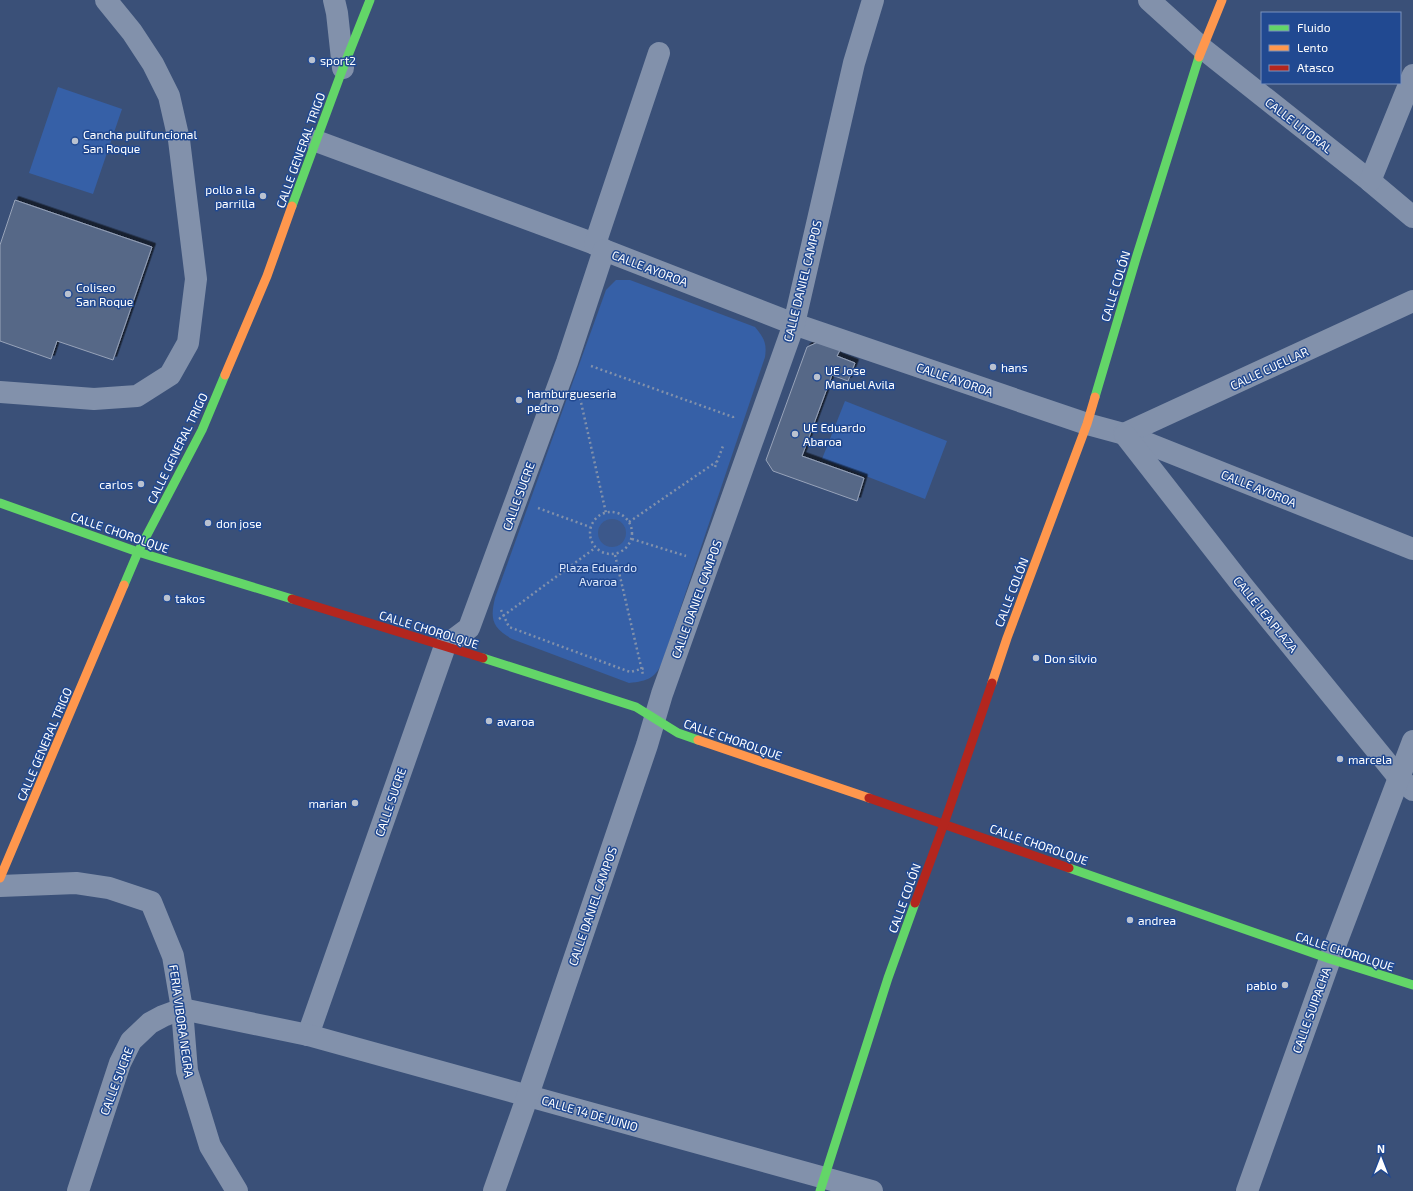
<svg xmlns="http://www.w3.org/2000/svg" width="1413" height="1191" font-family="'Exo 2',sans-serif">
<defs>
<filter id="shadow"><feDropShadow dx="3.5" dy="-3.5" stdDeviation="0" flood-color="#0009"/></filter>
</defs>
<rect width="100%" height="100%" fill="#3a5078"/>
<g fill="#3660a7">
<path d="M58 87 122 109 93 194 29 173Z"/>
<path d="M616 280H630L755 327C764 338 767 343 765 357L663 660C656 678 648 681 629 683L512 639C492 628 490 619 495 598L606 290Z"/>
<path d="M845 401 947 441 925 499 822 459Z"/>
</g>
<circle fill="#3c588b" cx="612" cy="533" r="14"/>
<g fill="#576887" stroke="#97a3b9" filter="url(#shadow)">
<path d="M15 200 152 247 113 360 57 341 51 359 0 341V245Z"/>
<path d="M818 342 840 350 837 356 855 363 848 381 832 375 802 456 864 478 857 501 773 471 766 460 807 347Z"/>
</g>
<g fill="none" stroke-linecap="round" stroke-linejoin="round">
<g stroke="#8291ab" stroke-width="2.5" stroke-dasharray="2 3" stroke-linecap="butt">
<path d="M591 366 733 417V418"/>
<path d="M580 398 606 513"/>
<path d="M715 467 723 446"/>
<path d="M538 508 590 527"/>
<circle cx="611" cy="533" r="21"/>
<path d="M629 522 716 462"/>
<path d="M632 539 686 556"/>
<path d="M615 555 643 675"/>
<path d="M501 610 509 627 630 672 645 668"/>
<path d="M499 619 595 548"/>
</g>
<g stroke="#8291ab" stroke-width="22">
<path d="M334 0 337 13 343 68"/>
<path d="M1149 0 1202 48 1370 181 1413 217"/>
<path d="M316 141 595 244 604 250 794 324 1087 424 1124 434 1413 549"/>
<path d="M1370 181 1413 75"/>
<path d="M595 244 659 53"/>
<path d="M0 392 94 399 137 396 170 375 188 343 196 279 179 140 169 96 153 64 132 32 106 0"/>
<path d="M1124 434 1413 301"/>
<path d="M1125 435 1242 585 1400 779 1413 790"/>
<path d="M0 886 76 883 109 888 151 902 173 956 182 1009 187 1071 210 1146 237 1191"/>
<path d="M308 1035 445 646 469 628 567 362 604 250"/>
<path d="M78 1191 120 1063 131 1041 150 1023 163 1016 182 1009 308 1035 872 1191"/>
<path d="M494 1191 528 1095 647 745 662 694 794 324 854 63 873 0"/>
<path d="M1247 1191 1330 959 1413 741"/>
</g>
<g stroke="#63d668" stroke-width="9">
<path d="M292 206 343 68 370 0"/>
<path d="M1095 397 1137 255 1199 57"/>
<path d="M0 503 138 552 292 599"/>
<path d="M124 585 138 552 202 430 225 375"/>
<path d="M483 658 636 707 678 733 698 740"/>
<path d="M1069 868 1330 959 1413 985"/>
<path d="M820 1191 888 978 915 903"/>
</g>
<g stroke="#ff974d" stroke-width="9">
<path d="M1199 57 1222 0"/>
<path d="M225 375 267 276 292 206"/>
<path d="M992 683 1007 638 1087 424 1095 397"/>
<path d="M698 740 869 798"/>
<path d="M0 878 124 585"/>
</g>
<g stroke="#b3261e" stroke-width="9">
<path d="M292 599 483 658"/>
<path d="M869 798 1069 868"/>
<path d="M915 903 944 824 992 683"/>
</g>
</g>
<g fill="#bac2d0" stroke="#214991" stroke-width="1.5">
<circle cx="312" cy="60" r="4"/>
<circle cx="75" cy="141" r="4"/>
<circle cx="263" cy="196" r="4"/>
<circle cx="68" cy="294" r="4"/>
<circle cx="993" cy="367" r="4"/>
<circle cx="817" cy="377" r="4"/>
<circle cx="519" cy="400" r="4"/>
<circle cx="795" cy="434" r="4"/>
<circle cx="141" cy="484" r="4"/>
<circle cx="208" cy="523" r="4"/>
<circle cx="167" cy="598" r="4"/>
<circle cx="1036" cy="658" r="4"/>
<circle cx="489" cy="721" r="4"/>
<circle cx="1340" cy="759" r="4"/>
<circle cx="355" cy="803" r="4"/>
<circle cx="1130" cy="920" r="4"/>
<circle cx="1285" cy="985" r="4"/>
</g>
<g text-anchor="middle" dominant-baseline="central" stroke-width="3" stroke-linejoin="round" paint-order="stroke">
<g font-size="12" fill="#fff" stroke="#214991" text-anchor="start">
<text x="320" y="60">sport2</text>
<text x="83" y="134">Cancha pulifuncional<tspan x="83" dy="14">San Roque</tspan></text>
<text x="255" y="189" text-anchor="end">pollo a la<tspan x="255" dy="14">parrilla</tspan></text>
<text x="76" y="287">Coliseo<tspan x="76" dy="14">San Roque</tspan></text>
<text x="1001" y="367">hans</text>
<text x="825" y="370">UE Jose<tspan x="825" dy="14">Manuel Avila</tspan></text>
<text x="527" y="393">hamburgueseria<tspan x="527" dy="14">pedro</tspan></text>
<text x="803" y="427">UE Eduardo<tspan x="803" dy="14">Abaroa</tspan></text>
<text x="133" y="484" text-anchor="end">carlos</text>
<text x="216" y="523">don jose</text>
<text x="175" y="598">takos</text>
<text x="1044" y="658">Don silvio</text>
<text x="497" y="721">avaroa</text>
<text x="1348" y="759">marcela</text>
<text x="347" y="803" text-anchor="end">marian</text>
<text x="1138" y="920">andrea</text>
<text x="1277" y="985" text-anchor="end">pablo</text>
</g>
<g font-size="12" fill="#fff" stroke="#214991">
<text transform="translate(1299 125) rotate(38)">CALLE LITORAL</text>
<text transform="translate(300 150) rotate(-70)">CALLE GENERAL TRIGO</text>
<text transform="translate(650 268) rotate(21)">CALLE AYOROA</text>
<text transform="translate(802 281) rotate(-76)">CALLE DANIEL CAMPOS</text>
<text transform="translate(1115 286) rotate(-73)">CALLE COLÓN</text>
<text transform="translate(1269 368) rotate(-25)">CALLE CUELLAR</text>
<text transform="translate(955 379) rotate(19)">CALLE AYOROA</text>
<text transform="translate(177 448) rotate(-64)">CALLE GENERAL TRIGO</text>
<text transform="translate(1259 488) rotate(22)">CALLE AYOROA</text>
<text transform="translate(518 496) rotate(-70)">CALLE SUCRE</text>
<text transform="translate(120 532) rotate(19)">CALLE CHOROLQUE</text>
<text transform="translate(1011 592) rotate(-69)">CALLE COLÓN</text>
<text transform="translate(696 599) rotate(-70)">CALLE DANIEL CAMPOS</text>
<text transform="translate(1266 614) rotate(51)">CALLE LEA PLAZA</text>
<text transform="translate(429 629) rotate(17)">CALLE CHOROLQUE</text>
<text transform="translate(733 739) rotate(19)">CALLE CHOROLQUE</text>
<text transform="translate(44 744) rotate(-67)">CALLE GENERAL TRIGO</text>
<text transform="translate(390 802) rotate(-71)">CALLE SUCRE</text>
<text transform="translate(1039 844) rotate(19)">CALLE CHOROLQUE</text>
<text transform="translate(904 898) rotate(-70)">CALLE COLÓN</text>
<text transform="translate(592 906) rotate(-71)">CALLE DANIEL CAMPOS</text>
<text transform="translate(1345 951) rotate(18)">CALLE CHOROLQUE</text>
<text transform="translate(1311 1010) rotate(-70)">CALLE SUIPACHA</text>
<text transform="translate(182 1021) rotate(82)">FERIA VIBORA NEGRA</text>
<text transform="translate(116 1081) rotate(-69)">CALLE SUCRE</text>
<text transform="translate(590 1113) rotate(16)">CALLE 14 DE JUNIO</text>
</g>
<g font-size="12" fill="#d8e4f9" stroke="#214991">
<text x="598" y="567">Plaza Eduardo<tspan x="598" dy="14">Avaroa</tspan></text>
</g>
</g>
<rect x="1261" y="12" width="140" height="72" fill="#214991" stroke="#7a92bd"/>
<rect x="1269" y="25" width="20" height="6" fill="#63d668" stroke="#7a92bd"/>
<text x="1297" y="32" font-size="12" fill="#ffffff">Fluido</text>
<rect x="1269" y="45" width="20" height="6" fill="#ff974d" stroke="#7a92bd"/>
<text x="1297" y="52" font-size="12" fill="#ffffff">Lento</text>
<rect x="1269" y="65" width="20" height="6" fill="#b3261e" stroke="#7a92bd"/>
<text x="1297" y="72" font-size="12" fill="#ffffff">Atasco</text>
<g transform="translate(1381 1159)" stroke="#214991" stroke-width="3" paint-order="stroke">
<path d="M0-3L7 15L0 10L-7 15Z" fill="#ffffff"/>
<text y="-6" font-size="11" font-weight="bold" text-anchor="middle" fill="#ffffff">N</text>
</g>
</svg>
